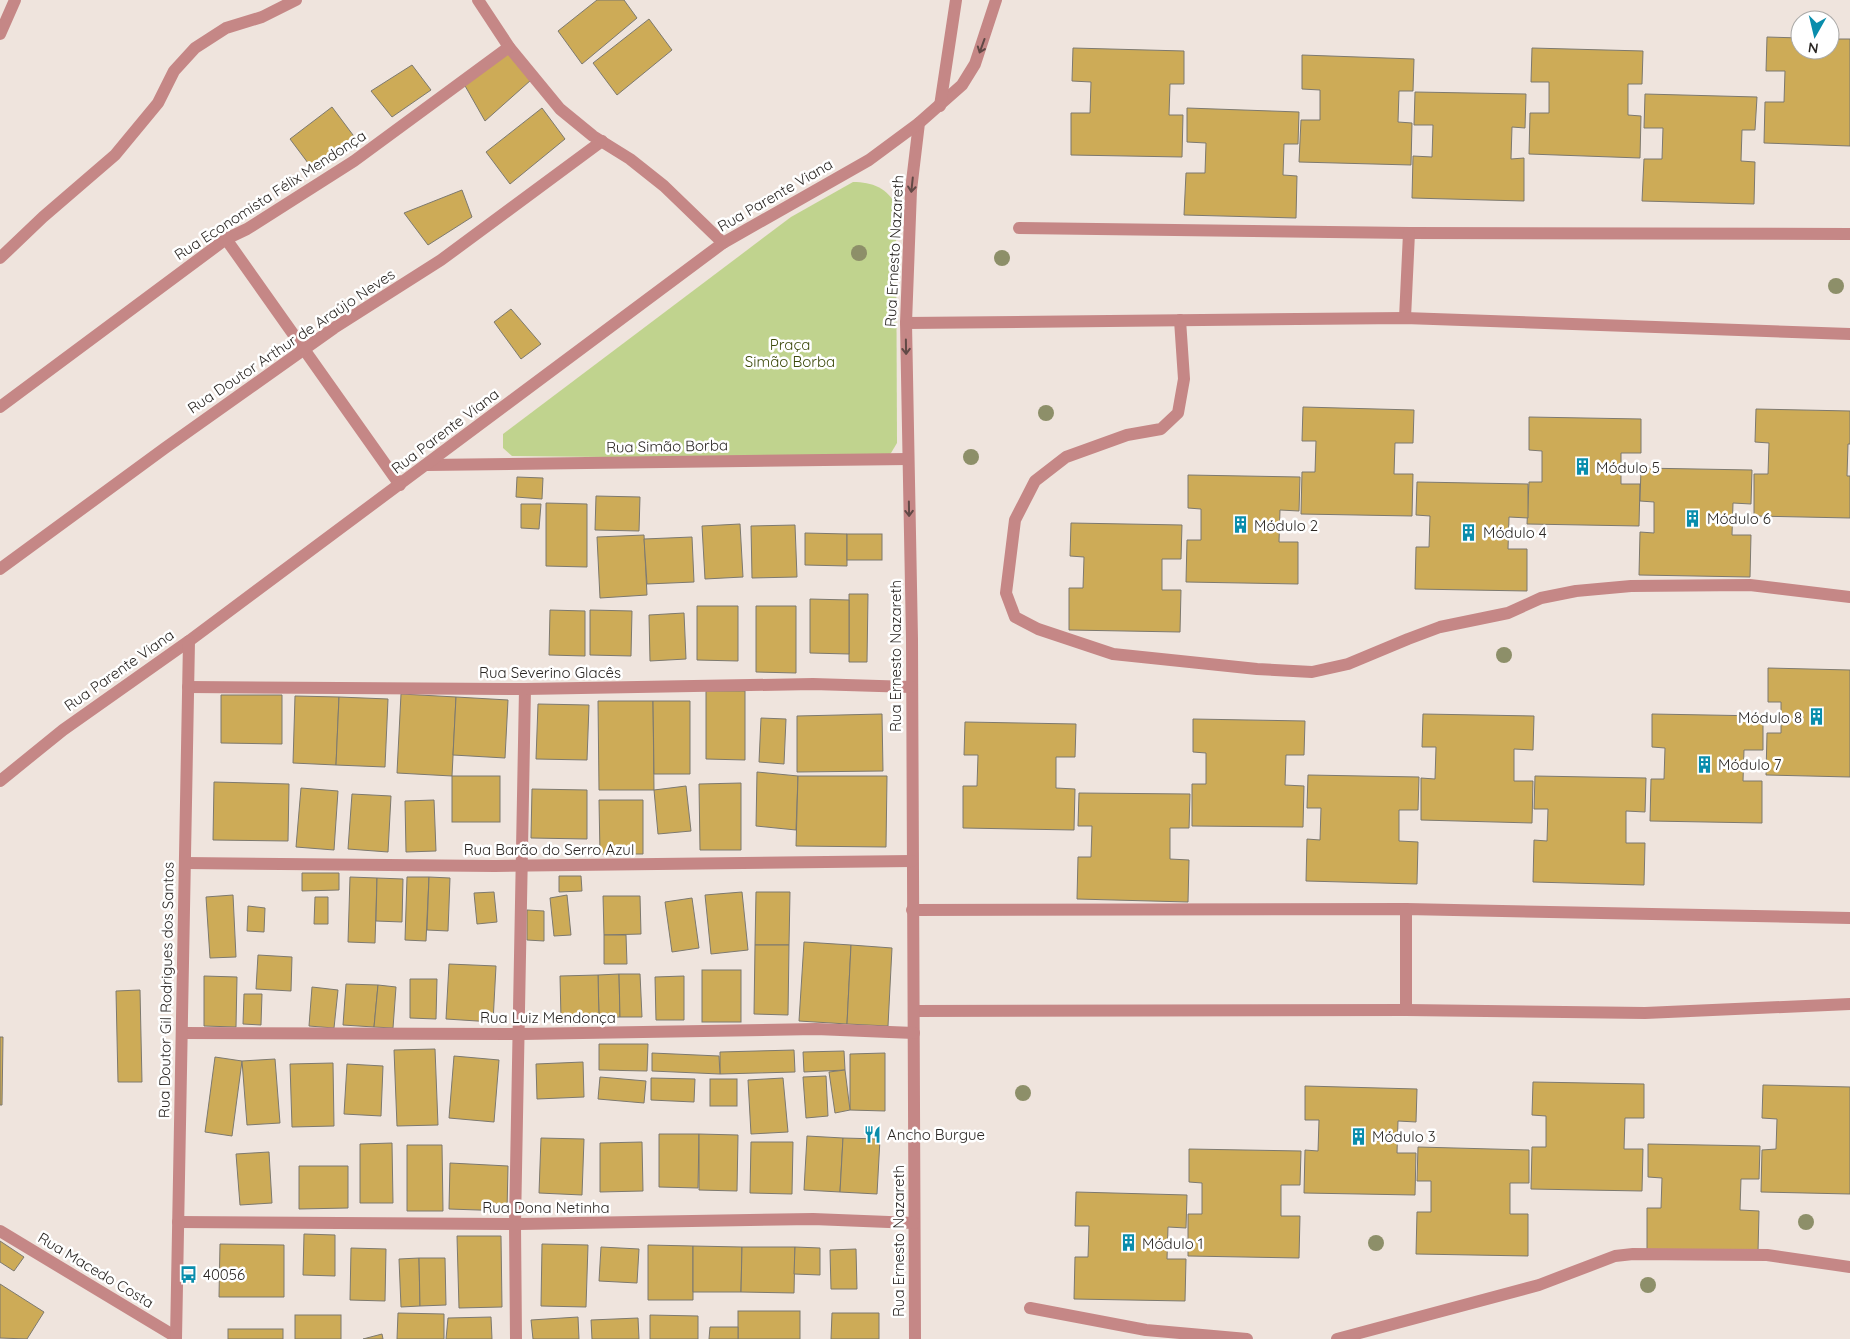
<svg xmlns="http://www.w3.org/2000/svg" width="1850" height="1339" font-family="Quicksand,sans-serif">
<rect width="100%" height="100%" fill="#efe4dd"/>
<path fill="#c0d38e" d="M853 182C872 182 888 188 896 206L897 443 891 453 883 460 512 456 503 448V434L791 217Z"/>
<g fill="#cdab57" stroke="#7d796f">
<path d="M597 0H624L637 18 582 64 558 31Z"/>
<path d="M649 19 672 50 617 95 593 63Z"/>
<path d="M1767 37 1800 38V50H1830V39H1850V146L1764 143 1765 102H1784L1785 71H1766Z"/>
<path d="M1073 48 1184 51V84H1170L1169 115H1183L1182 157 1071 155V113H1090L1091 82 1072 81Z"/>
<path d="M1532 48 1643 51 1642 84H1628V115L1641 116 1640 158 1529 154 1530 113H1549V82H1531Z"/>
<path d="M508 49 531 80 485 121 464 84Z"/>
<path d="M1302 55 1414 59 1413 91H1399L1398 122 1412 123 1411 165 1299 162 1301 120H1320V90L1302 89Z"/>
<path d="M412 65 431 90 392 117 371 91Z"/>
<path d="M1415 92 1526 94 1525 128 1512 127 1511 159 1524 158V201L1412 198 1413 156 1432 157 1433 125H1414Z"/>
<path d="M1645 94 1757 97 1755 130H1742L1741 161 1755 162 1754 204 1642 201 1644 159H1662L1663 128H1644Z"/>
<path d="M332 107 356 139 314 171 290 139Z"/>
<path d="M542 108 565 139 510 184 486 152Z"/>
<path d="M1187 108 1299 112 1298 144H1284L1283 175 1297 176 1296 218 1184 215 1186 173H1205L1206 143 1187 142Z"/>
<path d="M462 190 472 217 428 245 404 213Z"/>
<path d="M511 309 541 344 521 359 494 322Z"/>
<path d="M1303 407 1414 410 1413 443H1395L1394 474H1413L1412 516 1301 514 1302 472H1315L1316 441H1302Z"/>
<path d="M1756 409 1850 411V444H1848L1847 476H1850V518L1754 516V474H1768L1769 443 1755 442Z"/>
<path d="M1529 417 1641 419V453H1621V484H1640L1639 526 1527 524 1529 482H1542V451L1529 450Z"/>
<path d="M1641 468 1752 470 1751 504 1733 503 1732 535H1751L1750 577 1639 575 1640 532 1654 533V502L1640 501Z"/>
<path d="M1188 475 1300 477 1299 511 1280 510 1279 542H1298V584L1186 582 1187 540H1201V509L1188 508Z"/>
<path d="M517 477 543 478 542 499 516 497Z"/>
<path d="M1417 482 1528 484V518L1509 517 1508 549H1527V591L1415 589 1416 547H1429L1430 516 1416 515Z"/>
<path d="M596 496 640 497 639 531 595 530Z"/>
<path d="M546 503 587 504V567L546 566Z"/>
<path d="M521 504H541L539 529 521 528Z"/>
<path d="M1071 523 1182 525 1181 559H1162V590H1181L1180 632 1069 630V588H1083L1084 557 1070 556Z"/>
<path d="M740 524 743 577 705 579 702 526Z"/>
<path d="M795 525 797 577 752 578 751 526Z"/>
<path d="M805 533 847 534V566L805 565Z"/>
<rect x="847" y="534" width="35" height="26"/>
<path d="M644 535 647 595 600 598 597 537Z"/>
<path d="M692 537 694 582 647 584 644 539Z"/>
<path d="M849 594H868L867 662H849Z"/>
<path d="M810 599 849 600V654L810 653Z"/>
<path d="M697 606H738V661L697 660Z"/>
<path d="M756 606H796V673L756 672Z"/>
<path d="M550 610 585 611V656L549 655Z"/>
<path d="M590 610 632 611 631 656 590 655Z"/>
<path d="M684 613 686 659 650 661 649 615Z"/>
<path d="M1768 668 1850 670V777L1766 775 1767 733H1781V702H1768Z"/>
<path d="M706 691H745V760L706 759Z"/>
<path d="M401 694 456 697 452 776 397 773Z"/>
<path d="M221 695H282V744L221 743Z"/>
<path d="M295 696 339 697 336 765 293 763Z"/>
<path d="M339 697 388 699 385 767 336 765Z"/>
<path d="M456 697 508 700 505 758 453 755Z"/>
<path d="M598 701H653L654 790H599Z"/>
<path d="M653 701H690V774H654Z"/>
<path d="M538 704 589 705 587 760 536 759Z"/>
<path d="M882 714 883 771 797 772V716Z"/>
<path d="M1423 714 1534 716 1533 750 1514 749V781H1533L1532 823 1421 820V778L1435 779 1436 747H1422Z"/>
<path d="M1652 714 1763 716V750H1744L1743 781H1762V823L1650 821 1651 779H1664L1665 748 1652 747Z"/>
<path d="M761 718 786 719 784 764 759 762Z"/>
<path d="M1193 719 1305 721 1304 755H1286L1285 785 1304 786 1303 827 1192 826V784H1206V753L1193 752Z"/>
<path d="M965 722 1076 724 1075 757H1056V788L1075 789 1074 830 963 828V786H977L978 755H964Z"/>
<path d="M757 772 798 776 796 830 756 826Z"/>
<path d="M1308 775 1419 777 1418 810H1399V841L1418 842 1417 884 1306 881 1307 839 1320 840 1321 808H1307Z"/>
<rect x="452" y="776" width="48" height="46"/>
<path d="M798 776H887L886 847 796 846Z"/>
<path d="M1535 776 1646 778 1645 812 1626 811V843H1645L1644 885 1533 882 1534 840 1547 841 1548 809H1534Z"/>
<path d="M214 782 289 784 288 841 213 840Z"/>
<path d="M741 783V850H700L699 784Z"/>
<path d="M686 786 691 831 658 834 654 790Z"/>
<path d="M301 788 338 791 334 850 296 847Z"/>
<path d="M532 789 587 790V839L531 838Z"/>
<path d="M1079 793 1190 794 1189 828H1170V859L1189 860 1188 902 1077 899 1078 857H1091L1092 826H1078Z"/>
<path d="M352 794 391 796 388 852 348 849Z"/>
<path d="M434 800 436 851 406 852 405 801Z"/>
<path d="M599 800H643V854H600Z"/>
<path d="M302 873H339V890L302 891Z"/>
<path d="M559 876H581L582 891 559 892Z"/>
<path d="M350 877 377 878 375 943 348 942Z"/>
<path d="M407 877H429L426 941 405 940Z"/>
<path d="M429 877 450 878 448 931 427 930Z"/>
<path d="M377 878 403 879 402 922 376 921Z"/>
<path d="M494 892 497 922 477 924 474 893Z"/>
<path d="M742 892 748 950 711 954 705 895Z"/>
<path d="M756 892H790L789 945H755Z"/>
<path d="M233 895 236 957 210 958 206 897Z"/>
<path d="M567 895 571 935 554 936 550 898Z"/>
<path d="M603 896H640L641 934 604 935Z"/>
<path d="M315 897H328V924H314Z"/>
<path d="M692 898 699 948 672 952 665 902Z"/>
<path d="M248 906 265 908 264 932 247 931Z"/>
<path d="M527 910 544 911V941L527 940Z"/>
<path d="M604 935H626L627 964H604Z"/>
<path d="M804 942 851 945 847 1024 799 1021Z"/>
<path d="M755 945H789L788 1015 754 1014Z"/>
<path d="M851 945 892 948 888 1026 847 1024Z"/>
<path d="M258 955 292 957 291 991 256 989Z"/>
<path d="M449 964 496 966 493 1022 446 1019Z"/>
<rect x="702" y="970" width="39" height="52"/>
<path d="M619 974 620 1017 599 1018 598 975Z"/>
<path d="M619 974H640L642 1017H620Z"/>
<path d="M598 975 599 1018 561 1019 560 976Z"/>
<path d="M204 976 237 977 236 1027 204 1026Z"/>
<path d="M684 976V1020H656L655 977Z"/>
<path d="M410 979H437L436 1019 410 1018Z"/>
<path d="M346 984 378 985 374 1027 343 1025Z"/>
<path d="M378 985 396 987 393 1028 374 1027Z"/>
<path d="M312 987 338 990 334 1028 309 1026Z"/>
<path d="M140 990 142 1082H118L116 991Z"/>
<path d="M244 994H262L261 1025 243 1024Z"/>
<path d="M0 1037H3L2 1105H0Z"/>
<path d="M599 1044H648L647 1071 599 1070Z"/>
<path d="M435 1049 438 1125 397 1126 394 1050Z"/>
<path d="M794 1050 795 1072 720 1074V1052Z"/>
<path d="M844 1051 845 1070 804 1072 803 1052Z"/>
<path d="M652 1053 719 1056 720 1074 652 1071Z"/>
<path d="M885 1053V1111L850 1110V1054Z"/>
<path d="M454 1056 499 1060 494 1122 449 1118Z"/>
<path d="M215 1057 242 1061 232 1136 205 1132Z"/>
<path d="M275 1059 280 1123 247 1125 242 1061Z"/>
<path d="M583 1062 584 1097 537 1099 536 1064Z"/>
<path d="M333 1063 334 1126 292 1127 290 1064Z"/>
<path d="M347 1064 383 1066 381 1116 344 1114Z"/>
<path d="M845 1070 850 1110 835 1113 829 1072Z"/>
<path d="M826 1076 828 1116 806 1118 803 1077Z"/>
<path d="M600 1077 646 1081 644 1103 598 1099Z"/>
<path d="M651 1078 695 1079 694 1102 651 1100Z"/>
<path d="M783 1078 788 1132 751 1134 748 1080Z"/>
<rect x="710" y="1079" width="27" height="27"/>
<path d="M1533 1082 1644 1084V1118H1625L1624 1149H1643L1642 1191 1531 1189 1532 1147H1546V1116L1532 1115Z"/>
<path d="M1763 1085 1850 1087V1194L1761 1192 1762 1150 1776 1149 1777 1119 1762 1118Z"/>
<path d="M1305 1086 1417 1089 1416 1122 1398 1121 1397 1153H1416L1415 1195 1304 1193 1305 1150 1318 1151 1319 1120H1305Z"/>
<path d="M659 1134H699L698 1188 659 1187Z"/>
<path d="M699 1134 738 1135 737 1191 699 1190Z"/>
<path d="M807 1136 843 1138 840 1192 804 1190Z"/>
<path d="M541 1138 584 1139 582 1195 539 1193Z"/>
<path d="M843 1138 880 1139 877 1194 840 1192Z"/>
<path d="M642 1142 643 1191 600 1192V1143Z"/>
<path d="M751 1142H793L792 1194 750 1193Z"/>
<path d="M392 1143 393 1203H360V1144Z"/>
<path d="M1648 1144 1760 1146 1759 1179H1741L1740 1210 1759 1211 1758 1252 1647 1251V1208H1661L1662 1178 1648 1177Z"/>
<path d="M407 1145H442L443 1211H407Z"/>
<path d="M1418 1147 1529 1150V1183H1510V1214H1528V1256L1416 1254 1417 1212H1431V1181H1417Z"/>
<path d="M1189 1149 1301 1151 1300 1185H1281V1216H1300L1299 1258 1188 1256V1214H1202V1183L1189 1182Z"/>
<path d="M269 1152 272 1203 240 1205 236 1154Z"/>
<path d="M450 1163 508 1166 507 1211 449 1209Z"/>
<path d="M299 1166H348V1208L299 1209Z"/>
<path d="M1076 1192 1187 1195 1186 1228 1168 1227 1167 1259H1186L1185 1301 1074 1299 1075 1257H1088L1089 1226H1075Z"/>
<path d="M304 1234 335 1235V1276L303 1275Z"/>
<path d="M457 1236H501L502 1307 459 1308Z"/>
<path d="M0 1241 24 1257 14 1271 0 1262Z"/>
<path d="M220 1244 284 1245V1297H219Z"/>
<path d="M542 1244 588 1245 586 1307 541 1306Z"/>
<path d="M648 1245 693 1246V1300H648Z"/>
<path d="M693 1246 742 1247 741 1292H693Z"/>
<path d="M601 1247 639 1249 637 1283 599 1281Z"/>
<path d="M742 1247H795L794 1293 741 1292Z"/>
<path d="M795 1247 820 1248V1275L794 1274Z"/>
<path d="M351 1248 386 1249 385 1301 350 1300Z"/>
<path d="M856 1249 857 1289H831L830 1250Z"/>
<path d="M419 1258 420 1306 401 1307 399 1259Z"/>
<path d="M419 1258H445L446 1305 420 1306Z"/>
<path d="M0 1284 44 1312 27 1339 0 1338Z"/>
<rect x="738" y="1311" width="62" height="28"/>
<path d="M398 1313 444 1314V1339H397Z"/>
<path d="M832 1313H879V1339H831Z"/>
<rect x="295" y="1315" width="46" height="24"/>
<path d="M650 1315 698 1316V1339H650Z"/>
<path d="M491 1317 492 1339H446L448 1318Z"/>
<path d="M578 1317 579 1339H533L531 1320Z"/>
<path d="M638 1318 639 1339H592L591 1320Z"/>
<path d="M710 1327H738V1339H709Z"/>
<rect x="228" y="1329" width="55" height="10"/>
<path d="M382 1334 383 1339H363Z"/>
</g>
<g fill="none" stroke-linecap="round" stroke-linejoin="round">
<g stroke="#c58786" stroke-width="12">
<path d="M1019 228 1409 233 1850 234"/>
<path d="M1405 318 1409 233"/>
<path d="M1180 320 1184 379 1178 413 1161 429 1127 435 1066 457 1035 481 1015 520 1006 593 1015 617 1038 629 1113 654 1257 669 1312 672 1348 664 1408 639 1440 627 1508 613 1541 598 1576 591 1631 586 1750 585 1850 597"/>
<path d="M906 323 1405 318 1850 334"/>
<path d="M912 910 1406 909 1850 918"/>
<path d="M914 1011 1406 1010 1645 1013 1850 1004"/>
<path d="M1030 1308 1146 1330 1247 1339"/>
<path d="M915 1339 912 639 906 323 911 190 919 123 962 85 975 64 996 0"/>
<path d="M1337 1339 1539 1285 1615 1256 1633 1254 1767 1255 1850 1267"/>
</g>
<path stroke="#c58786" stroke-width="12" d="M516 1339 515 1224 525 689"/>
<g stroke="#c58786" stroke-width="12">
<path d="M478 0 509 47 560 109 593 136 630 159 664 186 723 243"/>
<path d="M0 34 15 0"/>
<path d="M940 106 956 0"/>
<path d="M226 239 400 485"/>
<path d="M0 258 43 217 115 155 158 103 174 71 195 48 226 28 262 17 296 0"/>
<path d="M0 407 226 239 247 229 354 161 509 47"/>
<path d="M426 465 908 459"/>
<path d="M0 569 165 448 334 328 441 260 602 141"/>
<path d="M188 687 525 689 813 684 912 687"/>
<path d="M0 781 63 730 189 641 723 243 869 160 919 123"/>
<path d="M185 863 495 866 912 861"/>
<path d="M1406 1010V909"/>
<path d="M182 1033 522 1034 816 1029 914 1033"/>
<path d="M178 1222 519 1224 813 1219 914 1223"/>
<path d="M0 1231 176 1337"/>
<path d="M176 1339 189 641"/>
</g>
</g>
<g fill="#8d8f69">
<circle cx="859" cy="253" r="8"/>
<circle cx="1002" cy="258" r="8"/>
<circle cx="1836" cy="286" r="8"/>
<circle cx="1046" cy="413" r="8"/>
<circle cx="971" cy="457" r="8"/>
<circle cx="1504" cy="655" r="8"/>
<circle cx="1023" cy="1093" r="8"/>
<circle cx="1806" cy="1222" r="8"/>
<circle cx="1376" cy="1243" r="8"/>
<circle cx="1648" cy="1285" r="8"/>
</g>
<defs><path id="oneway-shaft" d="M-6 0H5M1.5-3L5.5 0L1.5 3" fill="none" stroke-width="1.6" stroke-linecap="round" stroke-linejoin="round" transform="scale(1.25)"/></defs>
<g stroke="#614946">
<use href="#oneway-shaft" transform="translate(982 46) rotate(110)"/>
<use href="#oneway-shaft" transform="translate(912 185) rotate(96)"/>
<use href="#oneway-shaft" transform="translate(906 347) rotate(89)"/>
<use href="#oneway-shaft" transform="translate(909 509) rotate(89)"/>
</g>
<defs>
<symbol id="building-bare" viewBox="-9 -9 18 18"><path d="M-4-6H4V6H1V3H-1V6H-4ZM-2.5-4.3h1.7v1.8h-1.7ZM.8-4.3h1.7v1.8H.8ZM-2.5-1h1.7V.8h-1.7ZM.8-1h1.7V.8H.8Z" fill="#098dac" stroke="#fff" stroke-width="2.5" paint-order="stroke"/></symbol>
<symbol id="restaurant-bare" viewBox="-9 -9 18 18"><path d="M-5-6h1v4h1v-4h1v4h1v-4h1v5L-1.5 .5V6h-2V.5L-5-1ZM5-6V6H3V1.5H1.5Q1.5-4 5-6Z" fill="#098dac" stroke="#fff" stroke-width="2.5" paint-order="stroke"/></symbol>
<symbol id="bus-bare" viewBox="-9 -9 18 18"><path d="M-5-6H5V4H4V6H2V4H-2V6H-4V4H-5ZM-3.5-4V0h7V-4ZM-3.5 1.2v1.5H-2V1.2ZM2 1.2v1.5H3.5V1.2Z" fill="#098dac" stroke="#fff" stroke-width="2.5" paint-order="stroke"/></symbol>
</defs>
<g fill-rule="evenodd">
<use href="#building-bare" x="1570" y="454" width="25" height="25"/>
<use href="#building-bare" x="1680" y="506" width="25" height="25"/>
<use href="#building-bare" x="1228" y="512" width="25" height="25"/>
<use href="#building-bare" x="1456" y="520" width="25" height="25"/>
<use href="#building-bare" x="1804" y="704" width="25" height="25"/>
<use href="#building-bare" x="1692" y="752" width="25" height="25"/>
<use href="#restaurant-bare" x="860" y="1122" width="25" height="25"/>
<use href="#building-bare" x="1346" y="1124" width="25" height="25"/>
<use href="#building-bare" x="1116" y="1230" width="25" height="25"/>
<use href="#bus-bare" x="176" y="1262" width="25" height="25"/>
</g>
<g text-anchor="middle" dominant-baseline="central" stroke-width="5" stroke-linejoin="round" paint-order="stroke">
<g font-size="15" fill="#2b2724" stroke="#fff">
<text transform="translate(270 195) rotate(-33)">Rua Economista Félix Mendonça</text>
<text transform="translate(775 195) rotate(-30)">Rua Parente Viana</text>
<text transform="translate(894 251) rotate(-87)">Rua Ernesto Nazareth</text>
<text transform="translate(291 341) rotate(-34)">Rua Doutor Arthur de Araújo Neves</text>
<text transform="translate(445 431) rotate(-37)">Rua Parente Viana</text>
<text transform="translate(667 446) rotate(-1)">Rua Simão Borba</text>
<text transform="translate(895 656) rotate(-90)">Rua Ernesto Nazareth</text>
<text transform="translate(119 670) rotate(-35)">Rua Parente Viana</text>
<text x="550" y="672">Rua Severino Glacês</text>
<text x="549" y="849">Rua Barão do Serro Azul</text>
<text transform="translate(166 990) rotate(-89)">Rua Doutor Gil Rodrigues dos Santos</text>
<text x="548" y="1017">Rua Luiz Mendonça</text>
<text x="546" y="1207">Rua Dona Netinha</text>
<text transform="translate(898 1241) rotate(-90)">Rua Ernesto Nazareth</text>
<text transform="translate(96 1270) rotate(31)">Rua Macedo Costa</text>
</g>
<g font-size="15" fill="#3c490a" stroke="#fff">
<text x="790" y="344">Praça<tspan x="790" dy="17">Simão Borba</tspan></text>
</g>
<g font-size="15" fill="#2b2724" stroke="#fff" text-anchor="start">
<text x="1596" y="467">Módulo 5</text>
<text x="1707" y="518">Módulo 6</text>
<text x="1254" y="525">Módulo 2</text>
<text x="1483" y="532">Módulo 4</text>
<text x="1802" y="717" text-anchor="end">Módulo 8</text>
<text x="1718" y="764">Módulo 7</text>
<text x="887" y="1134">Ancho Burgue</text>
<text x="1372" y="1136">Módulo 3</text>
<text x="1142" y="1243">Módulo 1</text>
<text x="203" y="1274">40056</text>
</g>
</g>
<g transform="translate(1815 35) rotate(188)"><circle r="24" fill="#ffffff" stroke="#aaa9a7"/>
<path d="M0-4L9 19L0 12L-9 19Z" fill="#098dac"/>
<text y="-8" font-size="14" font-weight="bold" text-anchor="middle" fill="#2b2724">N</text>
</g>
</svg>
